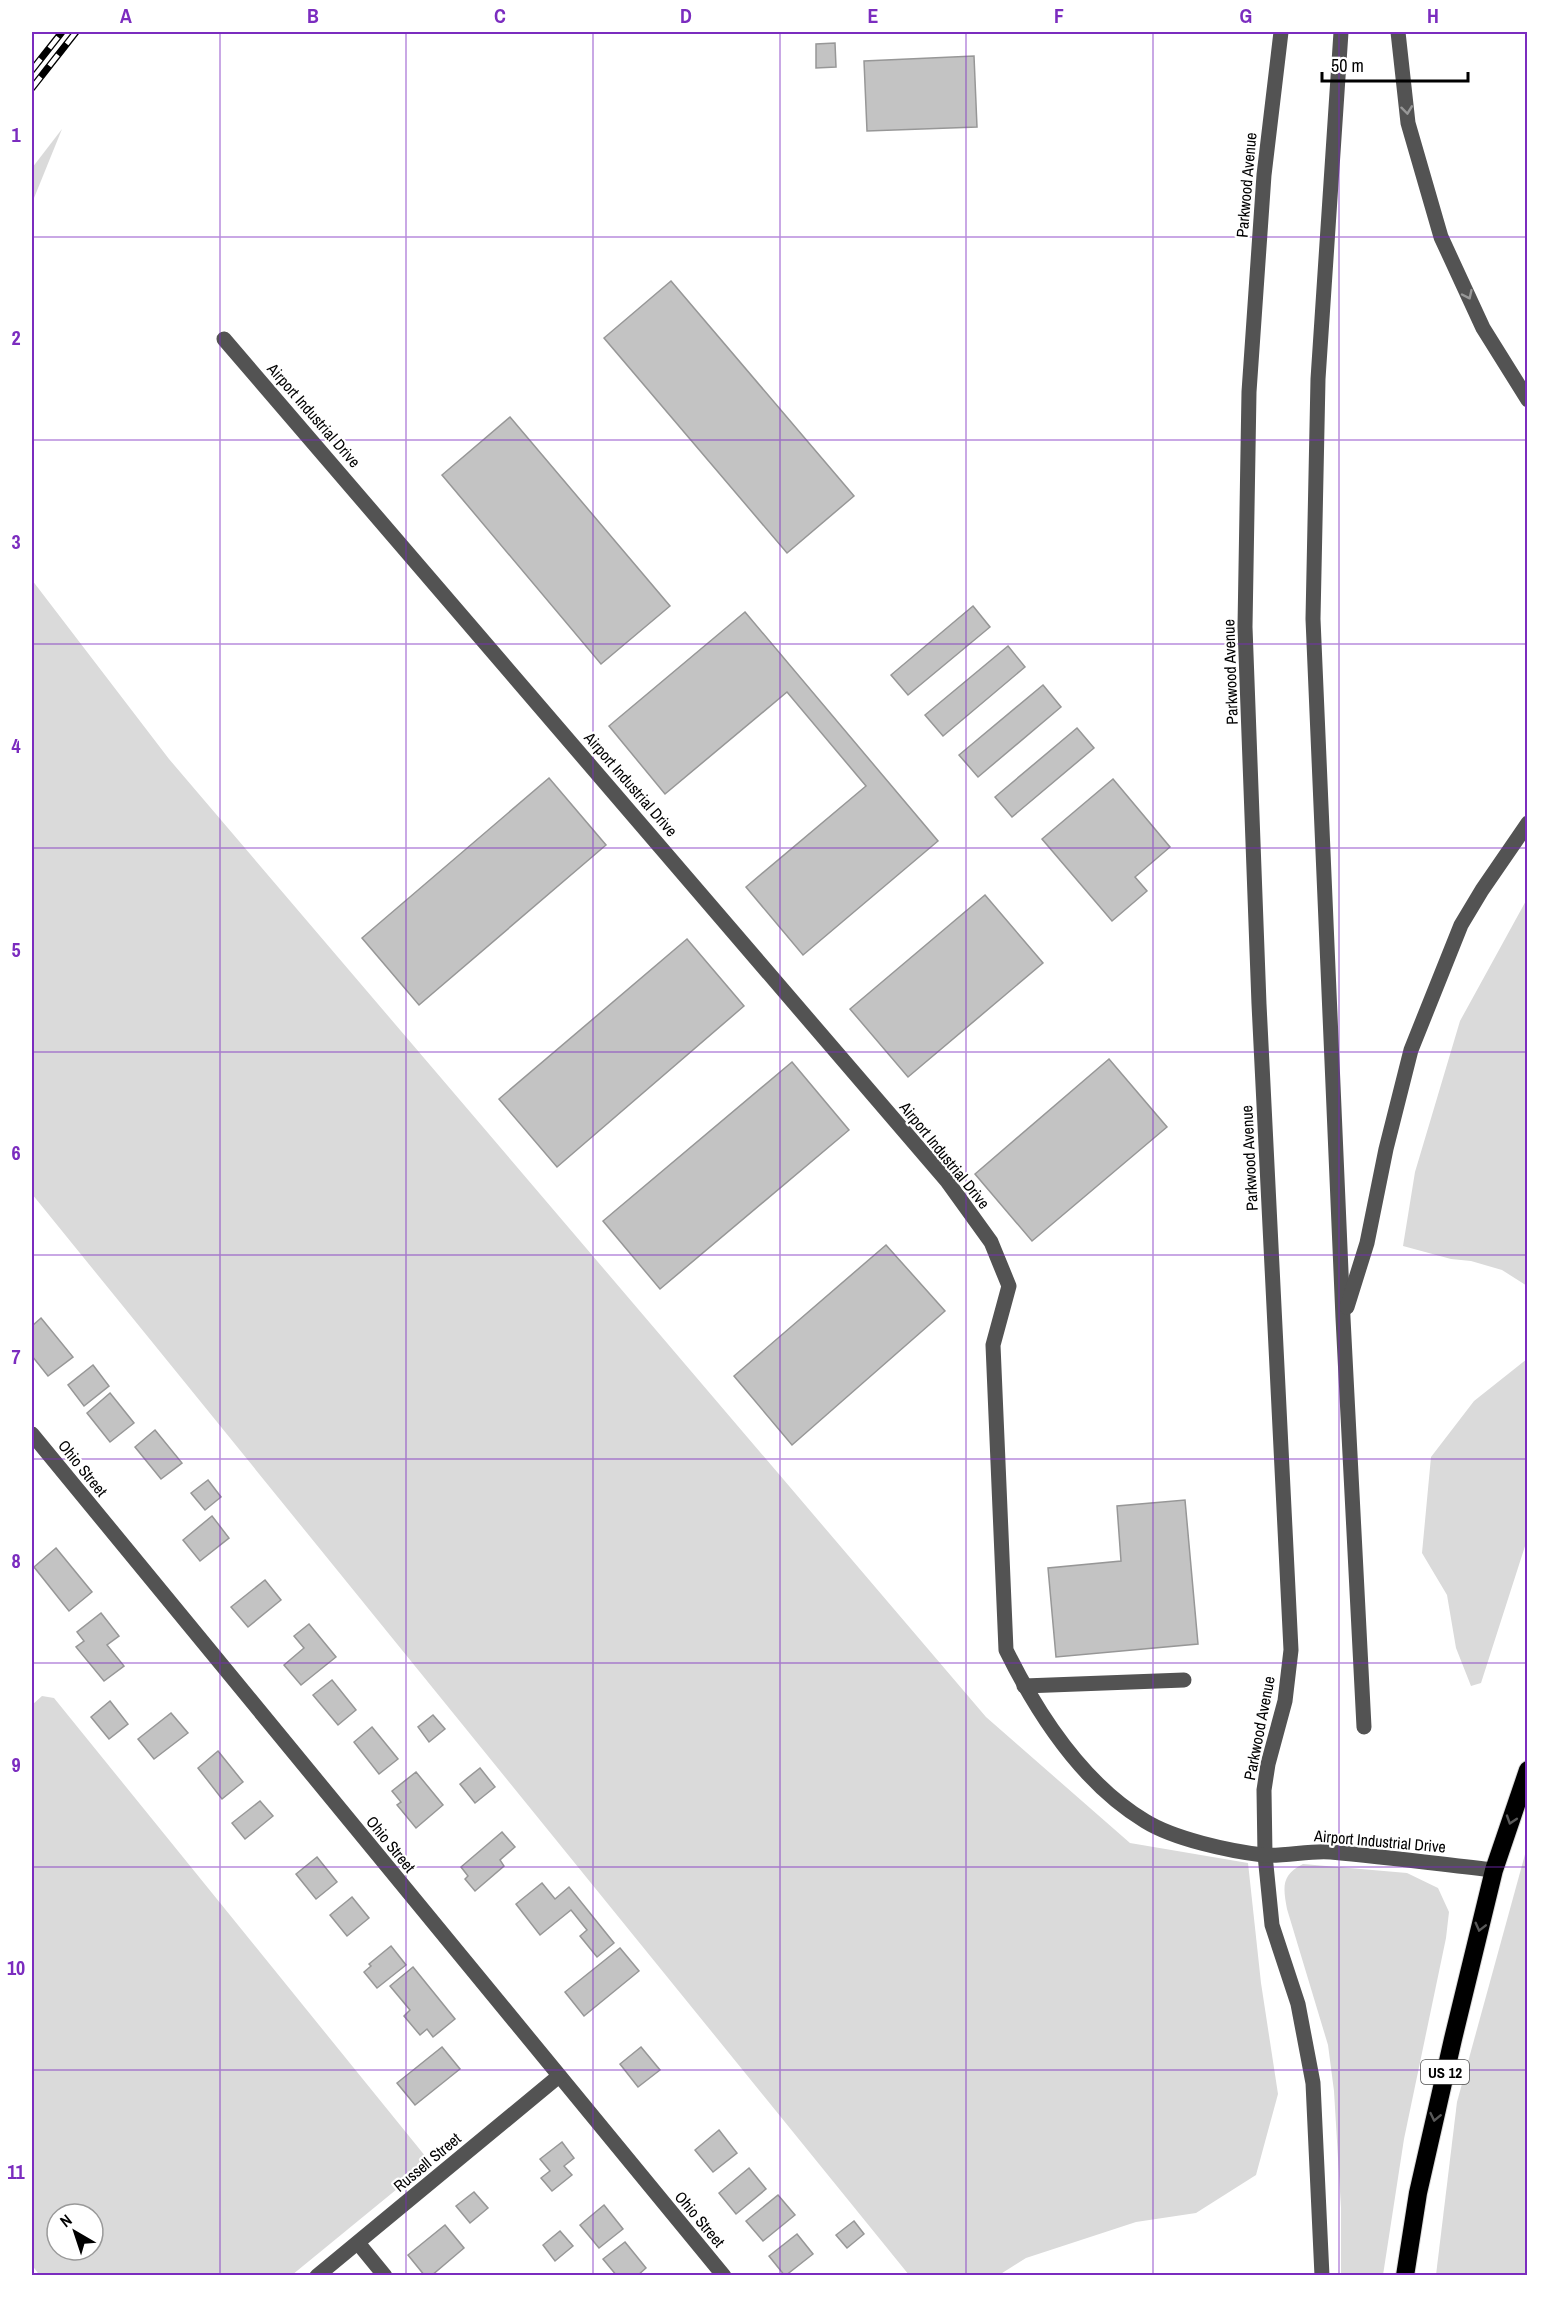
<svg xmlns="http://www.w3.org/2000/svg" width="1559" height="2307" font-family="'Archivo Narrow',sans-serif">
<rect width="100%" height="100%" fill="#fff"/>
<g fill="#dadada" fill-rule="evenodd">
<path d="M62 129 32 203V168Z"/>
<path d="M32 580 169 759 986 1717 1130 1843 1248 1863 1261 1983 1278 2094 1256 2175 1196 2213 1136 2222 1026 2258 999 2275H909L32 1194Z"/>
<path d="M1527 899V1286L1502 1270 1471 1261 1451 1259 1403 1246 1415 1172 1460 1021Z"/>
<path d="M1527 1359V1540L1481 1683 1471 1686 1456 1648 1447 1595 1422 1553 1431 1457 1474 1401Z"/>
<path d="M42 1696 54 1698 430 2162 292 2275 40 2276 32 2265V1705ZM57 2214H93V2250H57Z"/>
<path d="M1527 1847V2275H1436L1457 2102Z"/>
<path d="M1303 1864 1407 1873 1438 1888 1449 1912 1446 1938 1404 2139 1383 2275H1341V2208L1334 2091 1328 2045 1287 1909C1283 1887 1281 1875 1303 1864Z"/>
</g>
<g fill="#c3c3c3" stroke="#979797" stroke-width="1.5">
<path d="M835 43 836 67 816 68V44Z"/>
<path d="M974 56 977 127 867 131 864 61Z"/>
<path d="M671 281 854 496 787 553 604 338Z"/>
<path d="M510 417 670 606 601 664 442 475Z"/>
<path d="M973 606 990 627 908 695 891 675Z"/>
<path d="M745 612 938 841 803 955 746 887 866 786 787 692 665 794 609 726Z"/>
<path d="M1008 646 1025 667 943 736 925 715Z"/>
<path d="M1043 685 1061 707 978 777 959 755Z"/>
<path d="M1077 728 1094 748 1012 817 995 797Z"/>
<path d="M549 778 606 845 419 1005 362 938Z"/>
<path d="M1113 779 1170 847 1135 877 1147 891 1112 921 1042 839Z"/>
<path d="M985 895 1043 963 908 1077 850 1009Z"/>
<path d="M687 939 744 1006 557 1167 499 1099Z"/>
<path d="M1109 1059 1167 1127 1032 1241 975 1174Z"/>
<path d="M792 1062 849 1130 660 1289 603 1221Z"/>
<path d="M886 1245 945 1311 792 1445 734 1376Z"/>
<path d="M41 1318 73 1357 48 1376 32 1356V1326Z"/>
<path d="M93 1365 109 1386 84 1406 68 1385Z"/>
<path d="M110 1393 134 1423 110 1442 87 1413Z"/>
<path d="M155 1430 182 1463 161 1479 135 1447Z"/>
<path d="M208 1480 221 1497 205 1510 191 1493Z"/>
<path d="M1185 1500 1198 1644 1056 1657 1048 1568 1121 1561 1117 1506Z"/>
<path d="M212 1516 229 1538 200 1561 183 1540Z"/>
<path d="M56 1548 92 1592 69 1611 34 1567Z"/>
<path d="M265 1580 281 1600 248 1627 231 1607Z"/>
<path d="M101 1613 119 1636 107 1645 124 1666 104 1681 76 1647 84 1641 77 1632Z"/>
<path d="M309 1624 336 1657 301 1685 284 1665 304 1648 294 1636Z"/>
<path d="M332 1680 356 1710 338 1725 313 1695Z"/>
<path d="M110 1701 128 1724 109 1739 91 1717Z"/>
<path d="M171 1713 188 1733 154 1759 138 1739Z"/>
<path d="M433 1715 445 1729 429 1742 418 1727Z"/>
<path d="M372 1727 398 1759 379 1774 354 1742Z"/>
<path d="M218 1751 243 1782 222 1799 198 1768Z"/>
<path d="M480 1768 495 1787 475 1803 460 1784Z"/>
<path d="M416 1772 443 1805 416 1828 397 1805 401 1802 392 1791Z"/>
<path d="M260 1801 273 1816 245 1839 232 1823Z"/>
<path d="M502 1832 515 1847 500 1860 504 1866 475 1891 465 1879 468 1876 461 1867Z"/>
<path d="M317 1857 337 1882 316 1899 296 1874Z"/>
<path d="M542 1883 555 1899 569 1887 614 1943 597 1957 580 1936 587 1930 571 1910 540 1935 516 1904Z"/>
<path d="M352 1897 369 1918 347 1936 330 1915Z"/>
<path d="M391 1946 406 1965 377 1988 364 1972 371 1966 369 1964Z"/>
<path d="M620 1948 639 1971 584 2016 565 1992Z"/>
<path d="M413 1967 455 2019 433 2037 427 2029 420 2035 404 2016 410 2010 390 1986Z"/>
<path d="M442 2047 460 2069 415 2105 397 2083Z"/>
<path d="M641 2047 660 2070 638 2087 620 2064Z"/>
<path d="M719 2130 737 2153 713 2172 695 2150Z"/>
<path d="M562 2142 574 2158 564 2166 572 2175 552 2191 541 2178 550 2171 540 2159Z"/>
<path d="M749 2168 766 2189 736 2214 719 2193Z"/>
<path d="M474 2192 488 2208 470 2223 456 2206Z"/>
<path d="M778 2195 795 2215 763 2241 746 2221Z"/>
<path d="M604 2205 623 2229 599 2248 580 2225Z"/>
<path d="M854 2221 864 2234 847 2248 836 2235Z"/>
<path d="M445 2225 464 2248 431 2276H425L408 2255Z"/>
<path d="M560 2231 573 2246 555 2261 543 2245Z"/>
<path d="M797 2234 813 2254 785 2276 769 2256Z"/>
<path d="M625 2242 646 2268 637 2276H617L603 2259Z"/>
</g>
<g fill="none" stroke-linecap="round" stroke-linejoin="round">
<defs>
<path id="highway" d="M1405 2276 1418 2193 1453 2039 1494 1870 1528 1770"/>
</defs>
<use href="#highway" stroke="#dbdbdb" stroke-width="20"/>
<g stroke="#535353" stroke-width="15">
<path d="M1281 32 1264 175 1249 392 1245 627 1259 1004 1291 1650 1285 1701 1268 1764 1264 1790 1265 1855 1272 1925 1298 2004 1313 2083 1322 2276"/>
<path d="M1341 32 1318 379 1313 619 1343 1318 1364 1727"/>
<path d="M1398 32 1408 123 1441 237 1483 328 1528 400"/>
<path d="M224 339 947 1181 991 1242 1009 1286 993 1345 1006 1650C1038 1715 1082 1783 1145 1821 1174 1839 1229 1851 1263 1855 1285 1857 1309 1850 1331 1852 1386 1857 1440 1864 1494 1870"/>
<path d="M1347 1307 1367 1243 1386 1149 1411 1050 1461 925 1482 890 1528 823"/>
<path d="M32 1434 724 2276"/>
<path d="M1024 1686 1184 1680"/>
<path d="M358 2243 385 2276"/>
<path d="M317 2276 559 2076"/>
</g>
<use href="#highway" stroke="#000" stroke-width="18"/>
<defs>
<g id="rail">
<path d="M32 70 62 32"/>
<path d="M32 88 76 32"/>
</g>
</defs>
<use href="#rail" stroke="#000" stroke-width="7"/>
<use href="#rail" stroke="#fff" stroke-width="4.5" stroke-dasharray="14" stroke-linecap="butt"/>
</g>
<defs><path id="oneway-chevron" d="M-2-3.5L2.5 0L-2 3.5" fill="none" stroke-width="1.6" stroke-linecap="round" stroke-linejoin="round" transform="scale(1.5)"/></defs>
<g stroke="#989898">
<use href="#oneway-chevron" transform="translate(1407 110) rotate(83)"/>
<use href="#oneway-chevron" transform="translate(1468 295) rotate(65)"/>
</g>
<g stroke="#595959">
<use href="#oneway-chevron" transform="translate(1511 1820) rotate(108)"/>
<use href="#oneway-chevron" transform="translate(1480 1927) rotate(104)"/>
<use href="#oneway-chevron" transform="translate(1435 2117) rotate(102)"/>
</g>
<path fill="none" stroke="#7b2cbf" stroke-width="1.5" stroke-opacity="0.55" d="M220 32V2276M406 32V2276M593 32V2276M780 32V2276M966 32V2276M1153 32V2276M1339 32V2276M32 237H1528M32 440H1528M32 644H1528M32 848H1528M32 1052H1528M32 1255H1528M32 1459H1528M32 1663H1528M32 1867H1528M32 2070H1528"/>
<g text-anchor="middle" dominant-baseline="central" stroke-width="4.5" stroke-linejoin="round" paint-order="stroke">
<rect fill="#fff" stroke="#4c4c4c" stroke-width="1.5" x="1421" y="2060" width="48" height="24" rx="4.5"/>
<g font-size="15" font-weight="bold" fill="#000">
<text x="1445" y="2072">US 12</text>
</g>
<g font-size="16" fill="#000" stroke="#fff">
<text transform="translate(1246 185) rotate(-85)">Parkwood Avenue</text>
<text transform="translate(314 415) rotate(49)">Airport Industrial Drive</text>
<text transform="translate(1230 672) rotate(-92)">Parkwood Avenue</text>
<text transform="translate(631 784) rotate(49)">Airport Industrial Drive</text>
<text transform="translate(945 1155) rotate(51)">Airport Industrial Drive</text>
<text transform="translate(1249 1158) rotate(-93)">Parkwood Avenue</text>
<text transform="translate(83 1468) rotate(51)">Ohio Street</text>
<text transform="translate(1259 1728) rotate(-79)">Parkwood Avenue</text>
<text transform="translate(1380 1841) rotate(5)">Airport Industrial Drive</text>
<text transform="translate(391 1844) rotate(51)">Ohio Street</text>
<text transform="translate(427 2162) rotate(-40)">Russell Street</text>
<text transform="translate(700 2219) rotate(50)">Ohio Street</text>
</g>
</g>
<rect width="1559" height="2307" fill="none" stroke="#ffffff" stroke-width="66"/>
<g transform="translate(75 2232) rotate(321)"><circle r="28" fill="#ffffff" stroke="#999999" stroke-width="1.5"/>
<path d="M0-4.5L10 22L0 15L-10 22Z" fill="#000000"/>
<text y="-9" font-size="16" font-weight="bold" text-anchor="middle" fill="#000000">N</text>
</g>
<path d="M1322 72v9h146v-9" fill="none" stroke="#000000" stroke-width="3"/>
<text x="1331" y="72" font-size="18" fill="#000000" stroke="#ffffff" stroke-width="4.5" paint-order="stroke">50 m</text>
<rect x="33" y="33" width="1493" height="2241" fill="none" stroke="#7b2cbf" stroke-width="2"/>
<g font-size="20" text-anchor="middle" font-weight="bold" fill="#7b2cbf">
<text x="126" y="23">A</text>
<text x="313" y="23">B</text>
<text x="500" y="23">C</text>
<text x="686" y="23">D</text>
<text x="873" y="23">E</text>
<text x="1059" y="23">F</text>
<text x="1246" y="23">G</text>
<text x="1433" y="23">H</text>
<text x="16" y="142">1</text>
<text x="16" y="345">2</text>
<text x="16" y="549">3</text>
<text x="16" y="753">4</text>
<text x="16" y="957">5</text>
<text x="16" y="1160">6</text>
<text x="16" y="1364">7</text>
<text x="16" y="1568">8</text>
<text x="16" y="1772">9</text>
<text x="16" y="1975">10</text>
<text x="16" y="2179">11</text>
</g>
</svg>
